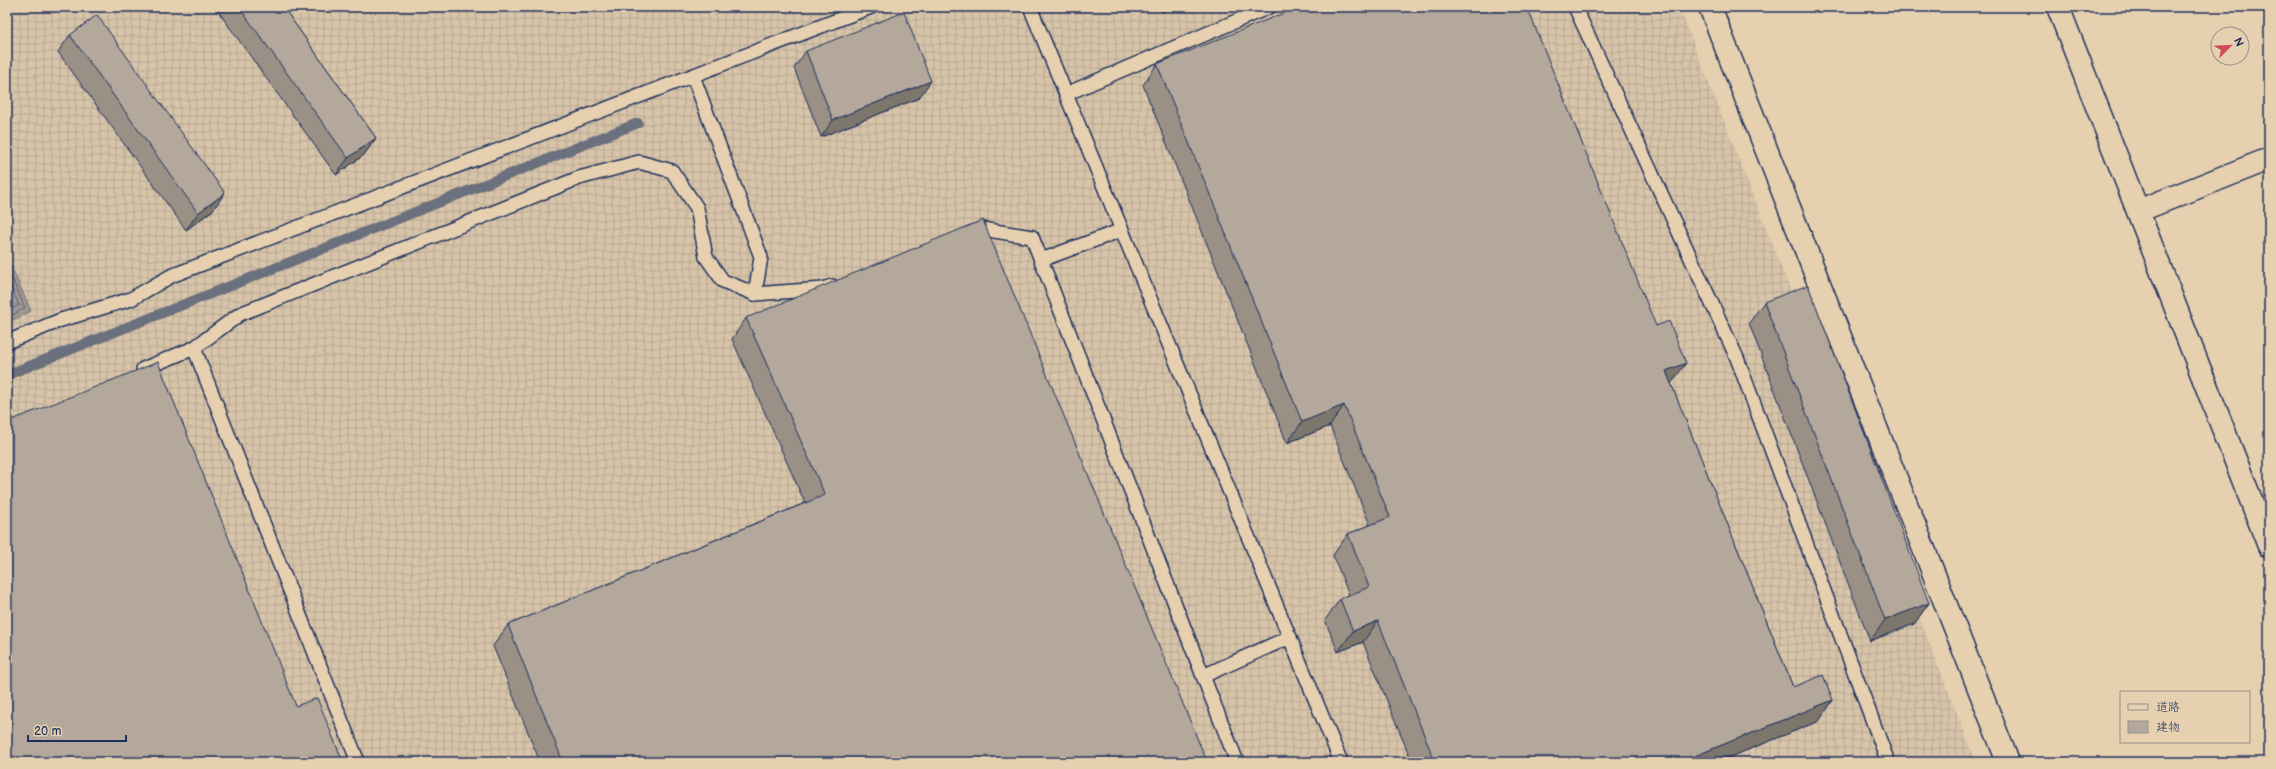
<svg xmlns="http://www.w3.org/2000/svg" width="2276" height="769" font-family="'Balsamiq Sans','Klee One',sans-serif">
<defs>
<pattern id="industrial-grid" width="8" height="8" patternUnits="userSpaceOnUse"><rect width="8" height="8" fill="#d7c4a9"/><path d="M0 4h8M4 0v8" fill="none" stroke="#b8a994"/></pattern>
<pattern id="water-ripples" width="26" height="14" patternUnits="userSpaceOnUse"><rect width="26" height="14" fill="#a09994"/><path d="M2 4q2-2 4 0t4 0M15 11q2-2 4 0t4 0" fill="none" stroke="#827d7c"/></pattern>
</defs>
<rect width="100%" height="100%" fill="#e6d0af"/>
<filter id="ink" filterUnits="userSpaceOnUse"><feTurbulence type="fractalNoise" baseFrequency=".025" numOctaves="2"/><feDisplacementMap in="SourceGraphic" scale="8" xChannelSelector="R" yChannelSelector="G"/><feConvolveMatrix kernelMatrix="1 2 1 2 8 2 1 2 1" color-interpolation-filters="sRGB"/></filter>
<g filter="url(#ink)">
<path fill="url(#industrial-grid)" d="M7 7H1679L1976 762H7Z"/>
<path fill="url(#water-ripples)" stroke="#6b6f7e" d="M7 257 31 311 7 323Z"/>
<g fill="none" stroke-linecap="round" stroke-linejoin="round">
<g stroke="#505974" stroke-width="1">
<path d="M7 267 25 308 7 318"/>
<path d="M7 279 19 305 7 312"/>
</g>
<path stroke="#6b6f7e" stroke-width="10" d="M7 375 638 123"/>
<defs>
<g id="service">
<path d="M1030 7 1341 762"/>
<path d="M1575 7 1737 358 1888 762"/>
<path d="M1066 94 1269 7"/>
<path d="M970 233 982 229 1032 237 1203 676 1290 637"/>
<path d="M1041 260 1122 230"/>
<path d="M755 294 823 289 832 286"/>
<path d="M7 342 61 320 131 299 171 276 871 7"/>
<path d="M194 348 240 314 579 178 639 162 672 171 697 208 706 257 723 281 755 294 761 257 693 76"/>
<path d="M143 369 194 348 358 762"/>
<path d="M1203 676 1237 762"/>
</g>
<g id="minor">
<path d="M1710 7 2008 762"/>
<path d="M2138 211 2269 159"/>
</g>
<path id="tertiary" d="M2058 7 2269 546"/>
</defs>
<use href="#service" stroke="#1b2f5e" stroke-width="16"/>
<use href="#minor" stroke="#1b2f5e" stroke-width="25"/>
<use href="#tertiary" stroke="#1b2f5e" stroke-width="25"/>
<use href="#service" stroke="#e6d0af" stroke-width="13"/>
<use href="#minor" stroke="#e6d0af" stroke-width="22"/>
<use href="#tertiary" stroke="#e6d0af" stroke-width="22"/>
</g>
<g fill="#9a9085" stroke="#1b2f5e">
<path d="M215 7H283L376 138 364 155 336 175Z"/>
<path d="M1160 7H1173L1162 12Z"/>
<path d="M70 35 213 210 186 230 58 52Z"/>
<path d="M806 51 919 98 821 137 794 68Z"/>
<path d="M1157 64 1671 384 1793 687 1833 700 1819 721 1718 762H1412L1363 642 1338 652 1325 620 1340 599 1349 595 1333 555 1348 534 1370 525 1330 426 1287 443 1143 85Z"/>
<path d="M1764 302 1929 603 1914 624 1870 641 1749 323Z"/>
<path d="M746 318 1207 762H540L493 646 508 625 805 503 732 339Z"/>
</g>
<g fill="#7d766c" stroke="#1b2f5e">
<path d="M1165 7H1173L1162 12Z"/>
<path d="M931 81 919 98 821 137 833 120Z"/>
<path d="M376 138 364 155 336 175 348 158Z"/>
<path d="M225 193 213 210 186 230 198 213Z"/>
<path d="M1686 363 1671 384 1666 371Z"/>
<path d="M1344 405 1330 426 1287 443 1302 422Z"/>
<path d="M1929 603 1914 624 1870 641 1885 620Z"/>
<path d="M1378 621 1363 642 1338 652 1353 631Z"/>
<path d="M1833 700 1819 721 1718 762H1680Z"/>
</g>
<g fill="#b3a89b" stroke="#1b2f5e">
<path d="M239 7H283L376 138 348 158Z"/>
<path d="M1299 7H1527L1656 326 1669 321 1686 363 1666 371 1793 687 1823 675 1833 700 1680 762H1435L1378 621 1353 631 1340 599 1369 587 1348 534 1390 517 1344 405 1302 422 1157 64Z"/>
<path d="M904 12 931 81 833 120 806 51Z"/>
<path d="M97 15 225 193 198 213 70 35Z"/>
<path d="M983 220 1207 762H563L508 625 825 495 746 318Z"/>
<path d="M1808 285 1929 603 1885 620 1764 302Z"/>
<path d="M158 362 296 706 317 698 343 762H7V422Z"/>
</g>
</g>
<rect width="2276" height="769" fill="none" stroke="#e6d0af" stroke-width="24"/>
<rect x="12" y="12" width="2252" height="745" fill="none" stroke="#1b2f5e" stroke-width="1.5" filter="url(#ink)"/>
<rect x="2120" y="691" width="130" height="52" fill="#e6d0af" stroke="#95908f"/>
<rect x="2128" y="704" width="20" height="6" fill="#e6d0af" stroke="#95908f"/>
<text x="2156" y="711" font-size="12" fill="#1b2f5e">道路</text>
<rect x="2128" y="721" width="20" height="12" fill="#b3a89b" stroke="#95908f"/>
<text x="2156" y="731" font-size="12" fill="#1b2f5e">建物</text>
<g transform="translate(2230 46) rotate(66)"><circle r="19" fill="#e6d0af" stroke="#95908f"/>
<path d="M0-3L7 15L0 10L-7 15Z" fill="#d1495b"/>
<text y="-6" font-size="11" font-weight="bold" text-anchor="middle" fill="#1b2f5e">N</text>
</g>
<path d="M28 735v6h98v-6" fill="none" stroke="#1b2f5e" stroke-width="2"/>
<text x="34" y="735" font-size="12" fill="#1b2f5e" stroke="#e6d0af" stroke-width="3" paint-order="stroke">20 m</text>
</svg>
